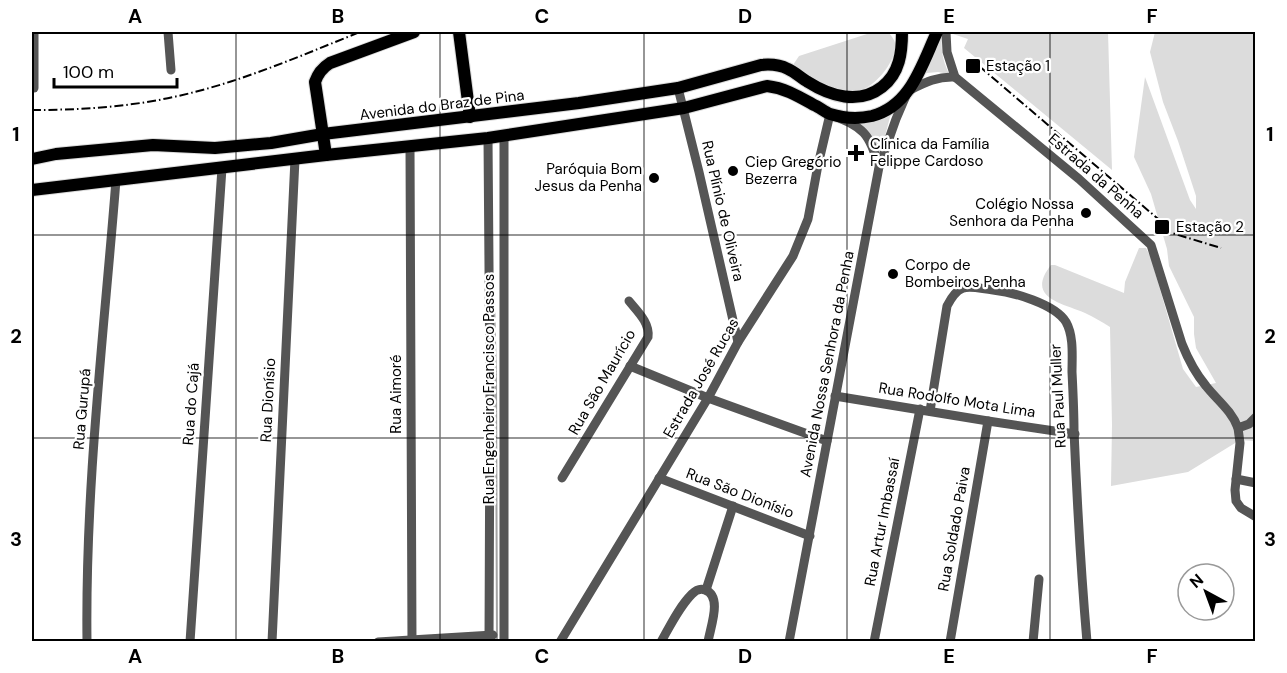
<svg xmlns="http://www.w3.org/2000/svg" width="1287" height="673" font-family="'DM Sans',sans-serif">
<rect width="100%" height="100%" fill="#fff"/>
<g fill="#dcdcdc">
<path d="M870 32H888C891 35 894 39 895 43 898 59 876 86 861 90 858 91 851 91 847 91 828 91 808 77 791 68L799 56 867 34Z"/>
<path d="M943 32C940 47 942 59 949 74L938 72 927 73 904 88 890 117 879 159 854 113C859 113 864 112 868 111 903 101 924 59 943 32Z"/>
<path d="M953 32H1108L1112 170 964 48 968 39 953 34Z"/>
<path d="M1155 32H1255V441L1240 440 1188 472 1111 486 1112 425 1110 327C1102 322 1094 317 1085 313 1062 303 1025 298 1051 265H1055L1124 293 1125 282 1139 248H1146L1151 258 1183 369 1196 387 1216 383 1196 348 1194 334V317L1169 266 1167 249 1151 194 1134 157 1145 77 1190 200 1196 209V196L1178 141 1163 102 1150 52Z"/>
</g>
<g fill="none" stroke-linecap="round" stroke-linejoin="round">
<path stroke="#a3a3a3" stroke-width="2" d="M494 300 496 377 497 642"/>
<defs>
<g id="major">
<path d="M459 32 470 117"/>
<path d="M326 155 315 82C318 73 322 68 330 63L414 32"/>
<path d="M32 159 56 154 153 145 215 148 271 143 323 134 579 103 678 88 761 65C770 64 780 65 788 69 795 72 801 78 808 82 830 96 859 105 882 87 900 73 902 52 902 32"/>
<path d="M32 190 326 155 488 138 684 108 767 86C785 88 798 96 814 105 819 107 825 112 830 114 843 118 859 119 872 116 911 106 922 64 937 32"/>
</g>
</defs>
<use href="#major" stroke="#dbdbdb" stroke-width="14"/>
<g stroke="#555" stroke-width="9">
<path d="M34 32V88"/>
<path d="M168 32 171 70"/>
<path d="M946 32 947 52 955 77 1079 179 1151 245 1182 344C1188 359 1196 374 1206 386 1217 400 1232 411 1238 428L1249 424 1256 417"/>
<path d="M678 88 699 172 738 342"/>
<path d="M504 136V642"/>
<path d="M488 138 490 395 489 642"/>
<path d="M410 147 412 642"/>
<path d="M879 167 896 119 908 91C924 83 937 76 955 77"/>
<path d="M630 366 708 398 827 441"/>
<path d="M835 396 988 421 1075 434"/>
<path d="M930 411 947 306C960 281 968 287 993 290 1013 292 1055 304 1066 322 1074 336 1072 357 1072 372 1073 392 1074 411 1074 431 1077 501 1081 572 1087 642"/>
<path d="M1238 428 1240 443 1235 490 1236 501 1241 508 1256 517"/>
<path d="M562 478 648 337C650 323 638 312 629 301"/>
<path d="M659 478 810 536"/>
<path d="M1236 479 1256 483"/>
<path d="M706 590 733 506"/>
<path d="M87 642C85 487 104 333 116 180"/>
<path d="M190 642 222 168"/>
<path d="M272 642 295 159"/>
<path d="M378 642 493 635"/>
<path d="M560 642 708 398 738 342 793 256 808 219 818 165 830 114C864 128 869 132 879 167L789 642"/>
<path d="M661 642C670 626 679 607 692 594 696 590 700 588 705 590 723 596 710 628 708 642"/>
<path d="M874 642 920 409"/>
<path d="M950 642 988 421"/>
<path d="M1033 642 1039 579"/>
</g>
<use href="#major" stroke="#000" stroke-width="12"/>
<g stroke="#000" stroke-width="2" stroke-dasharray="9 3 1.5 3" stroke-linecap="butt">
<path d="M979 66 1164 224"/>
<path d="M32 110C80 110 130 107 178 96 241 82 300 56 360 32"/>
<path d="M1254 213 1256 210"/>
<path d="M1162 230 1221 248"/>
</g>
</g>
<path fill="none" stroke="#000" stroke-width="1.5" stroke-opacity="0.55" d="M236 32V642M440 32V642M644 32V642M847 32V642M1050 32V642M32 235H1256M32 438H1256"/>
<g fill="#000" stroke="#fff" stroke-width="2">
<rect x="965" y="58" width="16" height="16" rx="3"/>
<path d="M853 144h6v6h6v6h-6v6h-6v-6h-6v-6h6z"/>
<circle cx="733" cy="171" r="6"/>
<circle cx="654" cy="178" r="6"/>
<circle cx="1086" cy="213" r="6"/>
<rect x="1154" y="219" width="16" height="16" rx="3"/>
<circle cx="893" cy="274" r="6"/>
</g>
<g text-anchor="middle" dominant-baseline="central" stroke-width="4.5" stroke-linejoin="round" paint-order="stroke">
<g font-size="15" fill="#000" stroke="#fff" text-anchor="start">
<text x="986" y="66">Estação 1</text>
<text x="870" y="144">Clínica da Família<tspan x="870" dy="17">Felippe Cardoso</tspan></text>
<text x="745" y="162">Ciep Gregório<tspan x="745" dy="17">Bezerra</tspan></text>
<text x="642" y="169" text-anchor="end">Paróquia Bom<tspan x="642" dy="17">Jesus da Penha</tspan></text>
<text x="1074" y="204" text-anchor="end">Colégio Nossa<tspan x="1074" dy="17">Senhora da Penha</tspan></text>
<text x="1176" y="227">Estação 2</text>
<text x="905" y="265">Corpo de<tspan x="905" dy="17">Bombeiros Penha</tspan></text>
</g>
<g font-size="15" fill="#000" stroke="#fff">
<text transform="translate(442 105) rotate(-7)">Avenida do Braz de Pina</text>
<text transform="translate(1096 176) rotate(41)">Estrada da Penha</text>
<text transform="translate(723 211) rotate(77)">Rua Plínio de Oliveira</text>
<text transform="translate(827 364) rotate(-79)">Avenida Nossa Senhora da Penha</text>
<text transform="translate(701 378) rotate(-60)">Estrada José Rucas</text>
<text transform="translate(602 382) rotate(-60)">Rua São Maurício</text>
<text transform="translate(489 389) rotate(-90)">Rua Engenheiro Francisco Passos</text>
<text transform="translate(396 394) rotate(-90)">Rua Aimoré</text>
<text transform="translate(1058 396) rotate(-93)">Rua Paul Muller</text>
<text transform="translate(268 400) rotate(-87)">Rua Dionísio</text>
<text transform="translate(957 400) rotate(9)">Rua Rodolfo Mota Lima</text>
<text transform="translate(191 404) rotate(-86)">Rua do Cajá</text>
<text transform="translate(82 409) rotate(-85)">Rua Gurupá</text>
<text transform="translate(740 493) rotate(21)">Rua São Dionísio</text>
<text transform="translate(882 522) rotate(-79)">Rua Artur Imbassaí</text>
<text transform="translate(954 529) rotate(-80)">Rua Soldado Paiva</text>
</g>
</g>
<rect width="1287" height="673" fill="none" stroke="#ffffff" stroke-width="66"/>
<g transform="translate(1206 592) rotate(319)"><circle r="28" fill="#ffffff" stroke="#999999" stroke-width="1.5"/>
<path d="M0-4.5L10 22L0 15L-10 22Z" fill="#000000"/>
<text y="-9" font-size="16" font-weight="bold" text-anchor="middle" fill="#000000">N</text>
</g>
<path d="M54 78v9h123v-9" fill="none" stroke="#000000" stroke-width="3"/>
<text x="63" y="78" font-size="18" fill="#000000" stroke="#ffffff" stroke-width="4.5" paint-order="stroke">100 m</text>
<rect x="33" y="33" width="1221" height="607" fill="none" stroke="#000" stroke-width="2"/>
<g font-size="20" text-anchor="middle" font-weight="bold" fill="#000">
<text x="135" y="23">A</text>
<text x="338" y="23">B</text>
<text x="542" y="23">C</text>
<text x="745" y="23">D</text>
<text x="949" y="23">E</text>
<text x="1152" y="23">F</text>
<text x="16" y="141">1</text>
<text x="1270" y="141">1</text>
<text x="16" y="343">2</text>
<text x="1270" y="343">2</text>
<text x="16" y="546">3</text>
<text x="1270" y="546">3</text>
<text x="135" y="663">A</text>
<text x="338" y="663">B</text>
<text x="542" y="663">C</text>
<text x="745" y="663">D</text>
<text x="949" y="663">E</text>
<text x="1152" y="663">F</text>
</g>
</svg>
